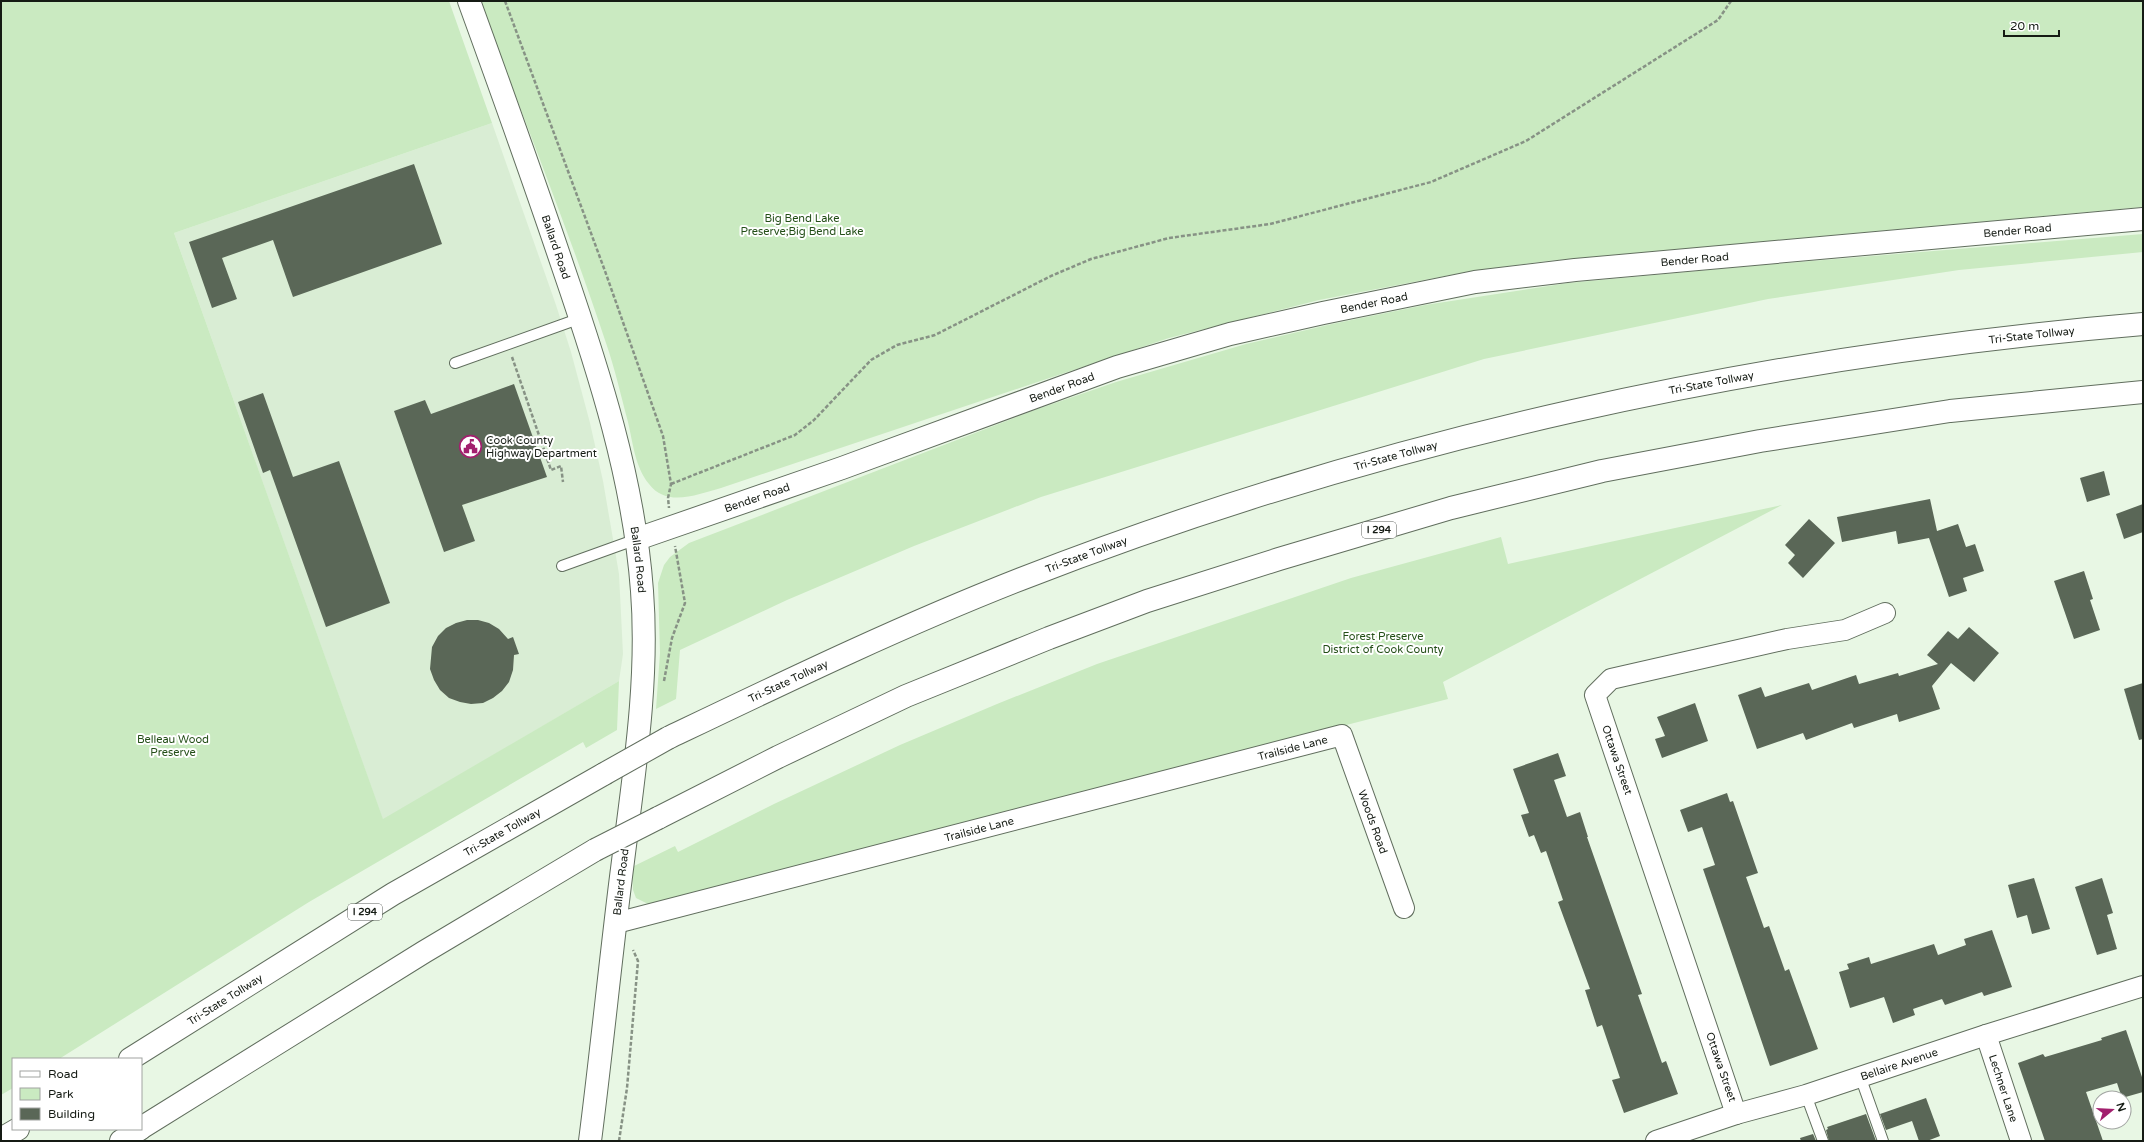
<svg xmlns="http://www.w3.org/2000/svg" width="2144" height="1142" font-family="'Varela Round',sans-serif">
<rect width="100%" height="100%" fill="#e8f7e4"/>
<path fill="#d9edd4" d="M492 123 556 305 571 352 590 423 603 481 619 574 623 654 619 681 383 820 174 233Z"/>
<g fill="#caeac1">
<path d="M1 1H449L492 123 174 233 383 819 619 681 617 730 586 748 583 742 309 902 59 1059H13V1088L1 1095Z"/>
<path d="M480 1H2143V207L1547 261 1466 272 1319 300 1169 338 721 488C698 494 667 508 649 484 635 467 633 443 628 422 621 396 615 369 606 343 568 228 522 115 480 1Z"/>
<path d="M2143 234V252L1959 270 1768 299 1484 359 1041 497 914 546 787 600 680 650 676 699 656 709 660 653 658 583 664 565 670 557 689 543 1032 411 1116 382 1246 344 1332 324 1425 305 1568 283 1762 265Z"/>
<path d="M1782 505 1443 682 1448 699 648 904 636 898 633 890 632 867 675 846 678 852 774 804 900 745 997 704 1097 664 1351 578 1501 537 1508 564Z"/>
</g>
<g fill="#5a6757">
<path d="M414 164 442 244 293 297 273 240 222 258 237 299 212 308 189 242Z"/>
<path d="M514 384 547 477 462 505 475 541 444 552 394 411 425 400 431 414Z"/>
<path d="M263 393 293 477 339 461 390 603 326 627 270 470 263 473 238 402Z"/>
<path d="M2104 471 2110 495 2087 502 2080 478Z"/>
<path d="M1930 499 1937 531 1958 524 1966 547 1975 544 1984 571 1963 578 1967 591 1949 597 1929 538 1898 544 1896 531 1842 542 1837 517Z"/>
<path d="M2143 504V532L2124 539 2116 514Z"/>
<path d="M1809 519 1835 543 1803 578 1788 563 1795 555 1785 545Z"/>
<path d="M2084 571 2093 599 2090 600 2100 630 2074 639 2054 581Z"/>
<path d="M467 620H478L489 623 499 629 508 639 513 637 519 654 514 655 513 670 509 682 502 691 493 698 483 703 471 704 460 702 449 698 440 690 434 680 430 669 432 647 438 636 446 628 456 623Z"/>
<path d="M1969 627 1999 653 1974 682 1951 663 1932 686 1940 709 1899 722 1897 714 1854 728 1852 723 1806 740 1803 733 1757 749 1738 695 1761 687 1765 697 1809 683 1812 690 1856 675 1859 684 1898 673 1899 676 1938 664 1927 655 1948 631 1958 639Z"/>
<path d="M2143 683V739L2139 740 2124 689Z"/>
<path d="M1695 703 1708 741 1662 758 1655 739 1665 736 1657 717Z"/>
<path d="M1558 753 1566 776 1554 780 1567 817 1580 812 1588 837H1587L1642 994 1638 995 1662 1063 1666 1061 1678 1094 1624 1113 1612 1080 1620 1078 1602 1025 1597 1027 1585 990 1590 989 1558 902 1563 900 1546 851 1541 853 1534 835 1529 837 1521 815 1529 813 1513 769Z"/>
<path d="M1727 793 1730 802 1733 801 1758 873 1746 877 1764 928 1769 926 1785 971 1789 969 1818 1049 1770 1066 1703 869 1715 865 1702 827 1688 832 1680 810Z"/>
<path d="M2034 878 2050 929 2032 934 2027 915 2017 918 2008 885Z"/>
<path d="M2102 878 2113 913 2107 915 2117 949 2097 955 2075 887Z"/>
<path d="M1992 930 2012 987 1984 996 1982 992 1945 1005 1942 999 1913 1009 1915 1015 1893 1023 1884 997 1850 1008 1839 972 1849 969 1847 964 1869 957 1871 964 1934 944 1938 955 1966 945 1964 939Z"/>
<path d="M2126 1030 2143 1080V1092L2122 1098 2117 1083 2086 1092 2103 1141H2045L2018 1063 2043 1054 2045 1057 2102 1040 2101 1038Z"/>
<path d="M1926 1098 1940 1136 1927 1141H1919L1912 1121 1886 1130 1880 1114Z"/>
<path d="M1866 1114 1876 1141H1829L1826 1130 1828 1129 1827 1127Z"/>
<path d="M1813 1134 1816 1141H1801L1800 1138Z"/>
</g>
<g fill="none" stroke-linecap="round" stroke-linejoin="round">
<defs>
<g id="service">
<path d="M455 363 581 318"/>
<path d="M562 566 637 539"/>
<path d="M1860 1076 1883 1141"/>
<path d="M1806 1095 1823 1141"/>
</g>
<g id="minor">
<path id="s1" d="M616 923 1342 735 1404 908"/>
<path id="s2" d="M1986 1035 2021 1141"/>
<path d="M1736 1114 1595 695 1611 679 1787 639 1845 630 1885 613"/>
<path id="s3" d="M1656 1141 1736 1114 1806 1095 1986 1035 2143 986"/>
</g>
<g id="tertiary">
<path id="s4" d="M469 1C501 89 533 178 563 267 599 372 634 480 642 591 649 680 634 773 623 861 611 954 602 1048 590 1141"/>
<path id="s5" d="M637 539 842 468 1117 367 1230 334 1323 313 1475 282 1575 270 2143 219"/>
</g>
<g id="motorway">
<path id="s6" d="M668 738C785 682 901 626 1021 579 1380 439 1760 356 2143 324"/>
<path d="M658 818 778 757 906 696 1049 638 1147 601 1279 559 1451 508 1602 471 1760 441 1950 411 2143 392"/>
<path id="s7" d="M130 1059 393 894 604 774"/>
<path d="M141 1128 424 952 595 850"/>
<path d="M1 1139 18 1129"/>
<path d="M121 1141 140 1129"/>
</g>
</defs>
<use href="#service" stroke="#616e5e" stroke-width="12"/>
<use href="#minor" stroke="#616e5e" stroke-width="22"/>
<use href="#tertiary" stroke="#616e5e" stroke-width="24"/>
<use href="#motorway" stroke="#616e5e" stroke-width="24"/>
<g stroke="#879285" stroke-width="2.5" stroke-dasharray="4 2" stroke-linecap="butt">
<path d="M505 1 605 271 663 436 671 484 668 498 669 508"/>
<path d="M512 357 551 470 561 466 563 482"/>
<path d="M671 484 795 435 814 420 871 360 897 345 935 335 1051 276 1091 259 1169 238 1270 224 1431 182 1526 141 1718 20 1731 1"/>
<path d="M664 681 672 638 685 603 675 546"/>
<path d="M619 1141 627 1088 638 961 633 950"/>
</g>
<use href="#service" stroke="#fff" stroke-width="10"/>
<use href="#minor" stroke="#fff" stroke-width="20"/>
<use href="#tertiary" stroke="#fff" stroke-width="22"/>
<use href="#motorway" stroke="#fff" stroke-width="22"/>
<defs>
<g id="motorway-bridge">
<path d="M604 774 668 738"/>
<path d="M595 850 658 818"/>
</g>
</defs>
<use href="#motorway-bridge" stroke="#616e5e" stroke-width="24" stroke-linecap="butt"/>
<use href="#motorway-bridge" stroke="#fff" stroke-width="22"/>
</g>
<defs>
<symbol id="civic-ring" viewBox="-11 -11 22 22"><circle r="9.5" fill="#fff" stroke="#a21f6e" stroke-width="1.5"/><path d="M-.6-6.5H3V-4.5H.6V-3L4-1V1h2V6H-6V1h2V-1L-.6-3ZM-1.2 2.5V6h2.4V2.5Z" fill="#a21f6e"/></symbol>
</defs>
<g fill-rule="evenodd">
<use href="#civic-ring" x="458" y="434" width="25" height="25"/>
</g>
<g text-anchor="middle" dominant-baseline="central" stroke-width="4" stroke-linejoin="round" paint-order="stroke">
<g fill="#fff" stroke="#5b5f5a" stroke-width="1">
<rect x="1362" y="522" width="34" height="16" rx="3"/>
<rect x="348" y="904" width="34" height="16" rx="3"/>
</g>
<g font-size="10" font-weight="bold" fill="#151b14">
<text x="1379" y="530">I 294</text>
<text x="365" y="912">I 294</text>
</g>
<g font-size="11" fill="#234e17" stroke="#fff">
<text x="802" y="218">Big Bend Lake<tspan x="802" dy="13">Preserve;Big Bend Lake</tspan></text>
<text x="1383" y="636">Forest Preserve<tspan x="1383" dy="13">District of Cook County</tspan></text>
<text x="173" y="739">Belleau Wood<tspan x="173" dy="13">Preserve</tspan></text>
</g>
<g font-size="11" fill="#151b14" stroke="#fff">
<text stroke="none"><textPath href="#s5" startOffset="1423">Bender Road</textPath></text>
<text stroke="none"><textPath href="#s4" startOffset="261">Ballard Road</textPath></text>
<text stroke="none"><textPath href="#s5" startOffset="1099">Bender Road</textPath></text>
<text stroke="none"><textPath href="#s5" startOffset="775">Bender Road</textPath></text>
<text stroke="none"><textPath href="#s6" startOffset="1430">Tri-State Tollway</textPath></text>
<text stroke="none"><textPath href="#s6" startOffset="1106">Tri-State Tollway</textPath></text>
<text stroke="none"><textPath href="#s5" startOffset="451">Bender Road</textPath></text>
<text stroke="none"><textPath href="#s6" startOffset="782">Tri-State Tollway</textPath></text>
<text stroke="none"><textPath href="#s5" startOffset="127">Bender Road</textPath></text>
<text stroke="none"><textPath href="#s6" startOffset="457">Tri-State Tollway</textPath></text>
<text stroke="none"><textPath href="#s4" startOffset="585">Ballard Road</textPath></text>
<text stroke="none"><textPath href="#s6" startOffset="133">Tri-State Tollway</textPath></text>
<text stroke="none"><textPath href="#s1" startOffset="699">Trailside Lane</textPath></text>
<text transform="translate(1617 760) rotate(71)">Ottawa Street</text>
<text stroke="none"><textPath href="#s1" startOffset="842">Woods Road</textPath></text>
<text stroke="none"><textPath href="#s1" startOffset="375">Trailside Lane</textPath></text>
<text stroke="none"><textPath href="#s7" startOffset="436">Tri-State Tollway</textPath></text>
<text transform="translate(621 882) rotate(-83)">Ballard Road</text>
<text stroke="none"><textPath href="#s7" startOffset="112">Tri-State Tollway</textPath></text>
<text stroke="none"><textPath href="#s3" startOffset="255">Bellaire Avenue</textPath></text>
<text transform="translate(1721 1067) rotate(71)">Ottawa Street</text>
<text stroke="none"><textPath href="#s2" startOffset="56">Lechner Lane</textPath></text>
</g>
<g font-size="11" fill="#151b14" stroke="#fff" text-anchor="start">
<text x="486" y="440">Cook County<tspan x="486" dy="13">Highway Department</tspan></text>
</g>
</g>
<rect width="2144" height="1142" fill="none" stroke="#151b14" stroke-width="4"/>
<rect x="12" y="1058" width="130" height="72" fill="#ffffff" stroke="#a1a4a1"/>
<rect x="20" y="1071" width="20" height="6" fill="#ffffff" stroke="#a1a4a1"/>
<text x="48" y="1078" font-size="12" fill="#151b14">Road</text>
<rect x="20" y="1088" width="20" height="12" fill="#caeac1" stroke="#a1a4a1"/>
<text x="48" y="1098" font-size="12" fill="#151b14">Park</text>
<rect x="20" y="1108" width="20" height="12" fill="#5a6757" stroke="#a1a4a1"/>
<text x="48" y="1118" font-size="12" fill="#151b14">Building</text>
<g transform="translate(2112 1110) rotate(72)"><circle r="19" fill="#ffffff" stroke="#a1a4a1"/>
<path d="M0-3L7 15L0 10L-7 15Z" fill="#a21f6e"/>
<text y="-6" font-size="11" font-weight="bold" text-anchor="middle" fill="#151b14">N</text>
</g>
<path d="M2004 30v6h55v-6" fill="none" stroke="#151b14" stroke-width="2"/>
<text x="2010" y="30" font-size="12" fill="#151b14" stroke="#ffffff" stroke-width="3" paint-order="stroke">20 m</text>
</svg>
